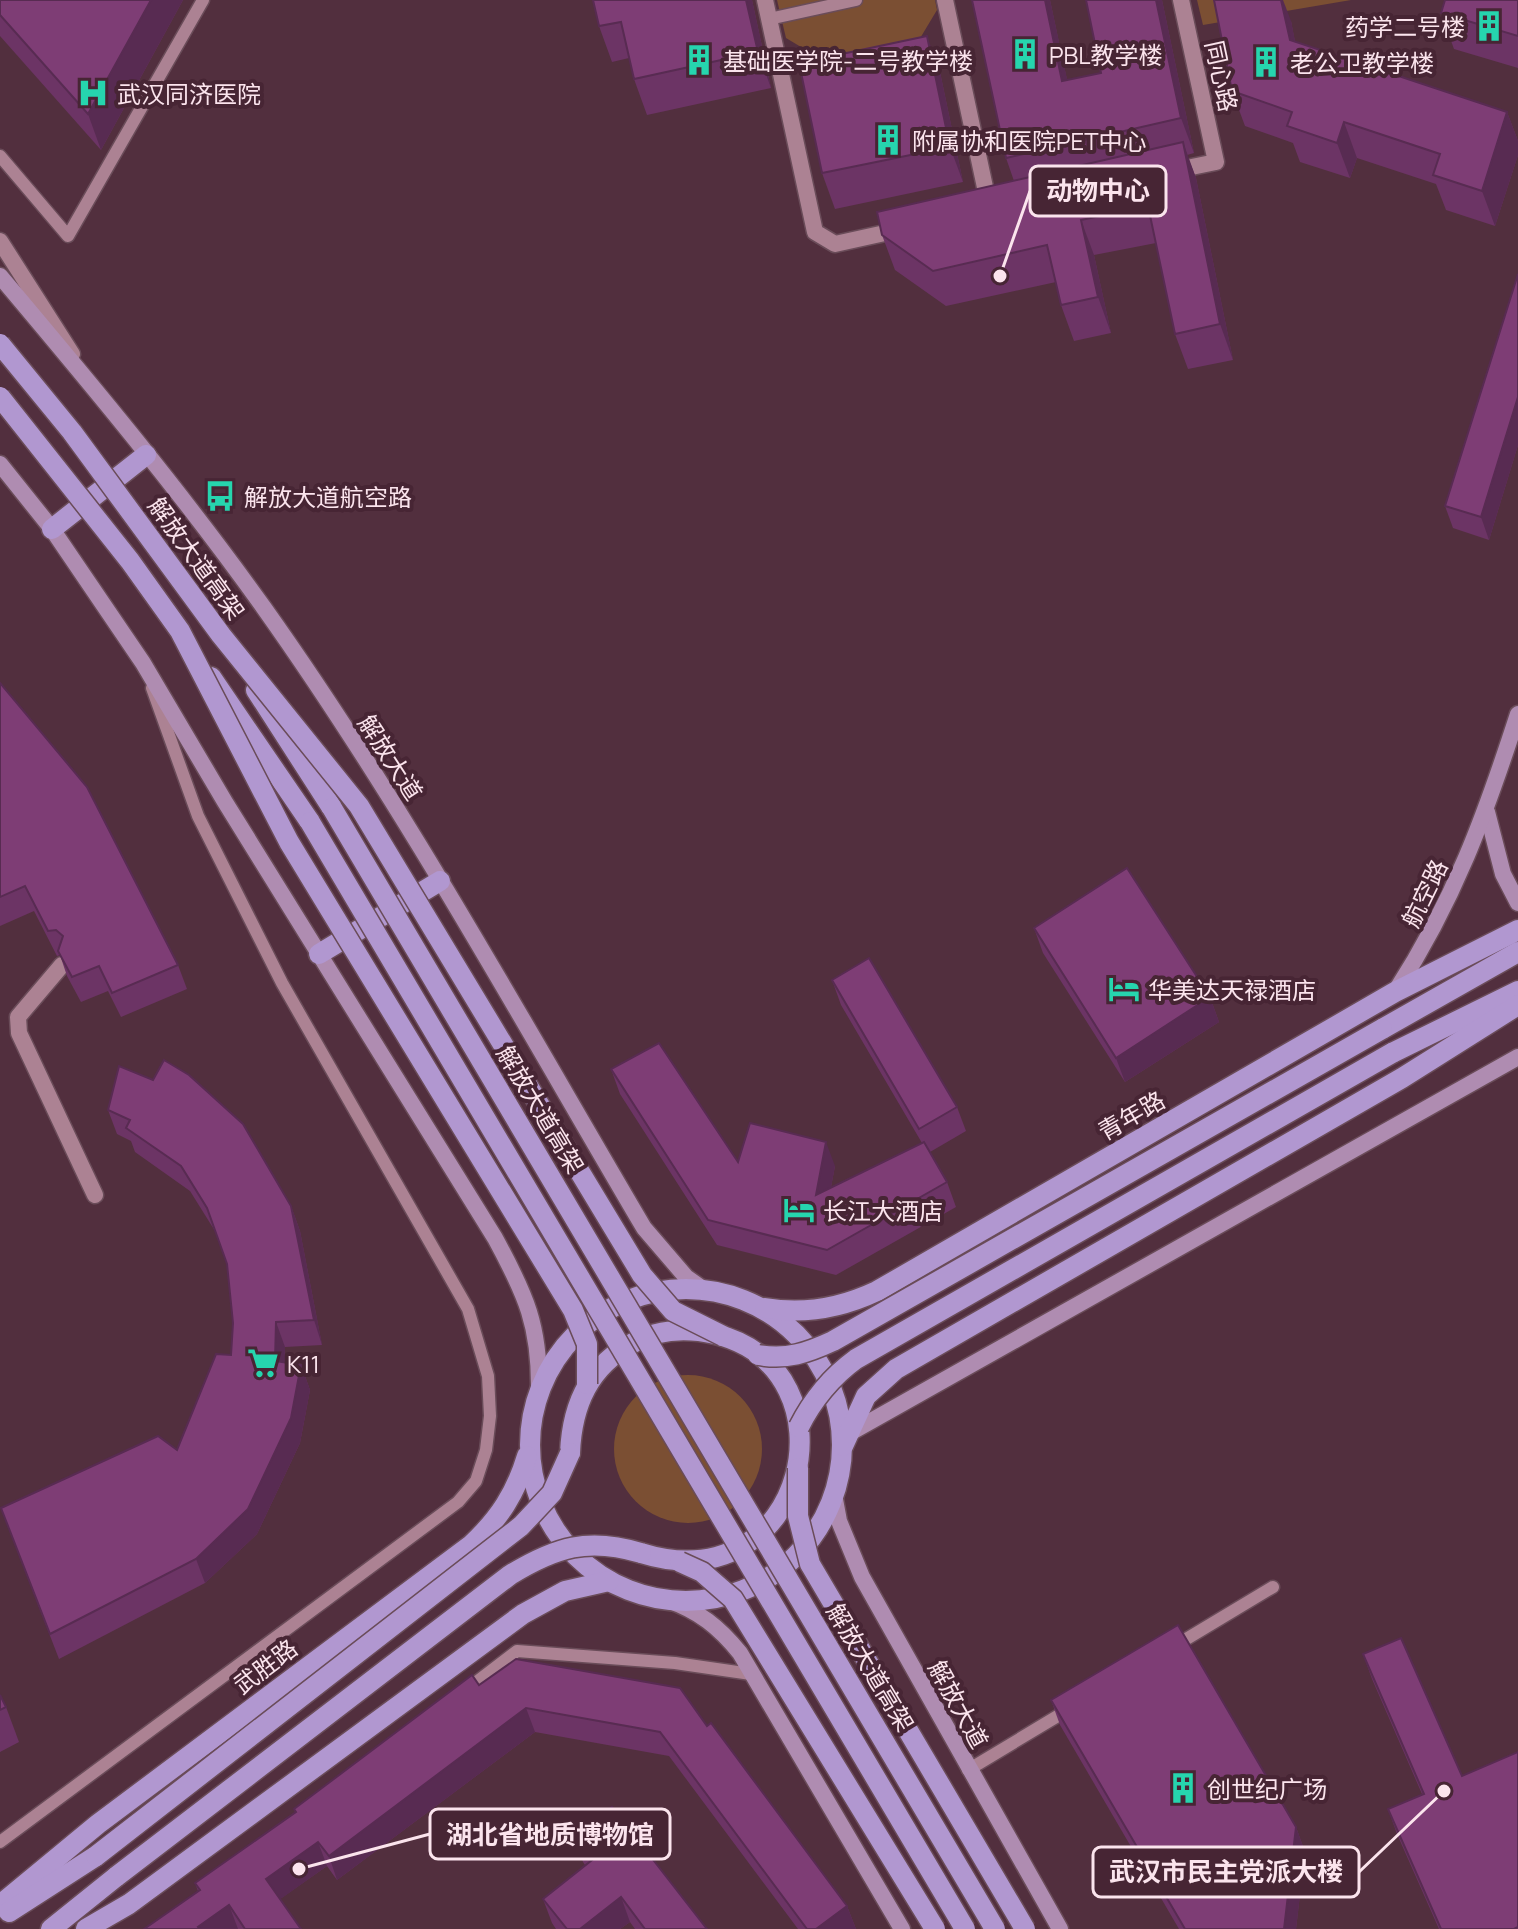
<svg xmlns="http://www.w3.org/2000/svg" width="1518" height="1929" font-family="Manrope,'Noto Sans SC',sans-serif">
<rect width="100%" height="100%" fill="#522f3e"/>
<g fill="#7b4f33">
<path d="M777 0H935L937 10 907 60 846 74 786 38Z"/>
<path d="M1197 0H1351L1203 25Z"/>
<circle cx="688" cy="1449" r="74"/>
</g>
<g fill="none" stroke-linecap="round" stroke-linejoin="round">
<defs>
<g id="lane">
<path d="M769 19 856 0"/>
<path d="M0 156 68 236 203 0"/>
<path d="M1173 1647 1273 1587"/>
<path d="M466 1690 517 1651 675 1663 751 1674"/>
<path d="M968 1770 1071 1708"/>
<path d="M0 1842 458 1502 476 1481 486 1450 490 1416 488 1376 468 1309 282 983 198 816 152 688"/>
</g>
<g id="street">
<path d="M765 0 815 232 835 244 903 229"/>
<path d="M945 0 989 206"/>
<path d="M1172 171 1216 162 1181 0"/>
<path d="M0 241 72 354"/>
<path d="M62 965 18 1017 19 1033 95 1195"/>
</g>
<g id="secondary">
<path d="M0 276C91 384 182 493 264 608 404 805 521 1019 644 1228L686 1277 703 1289"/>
<path d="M0 464 52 529 143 663 225 802 495 1238C526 1295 540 1326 539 1392"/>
<path d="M1487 812 1503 874 1518 903"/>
<path d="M1395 992C1454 901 1485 816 1518 714"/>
<path d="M848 1434 1518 1057"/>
<path d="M834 1494 839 1521 862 1577 1060 1929"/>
<path d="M667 1600C699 1611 719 1627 740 1653L902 1929"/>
</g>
<g id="primary">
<path d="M52 529 146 455"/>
<path d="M211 677 310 822"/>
<path d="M256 690 332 808"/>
<path d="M319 954 440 881"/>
<path d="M1382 1029 1518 952"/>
<path d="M1392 1053 1518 991"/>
<circle cx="686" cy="1445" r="156"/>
<path d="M765 1308C805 1315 841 1308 877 1291L1395 992 1518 930"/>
<path d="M843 1446 866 1396 896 1369 1402 1078 1518 1005"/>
<path d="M570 1453C572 1405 589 1366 633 1343 658 1329 688 1328 715 1334 860 1369 808 1605 641 1553"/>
<path d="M0 1905 98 1824 471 1545C499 1519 516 1493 527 1456"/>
<path d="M9 1912 96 1856"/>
<path d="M51 1929 117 1876"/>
<path d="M86 1929 129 1904 523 1614 565 1591 609 1581"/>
</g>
</defs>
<use href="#lane" stroke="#6a4c59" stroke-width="15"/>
<use href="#street" stroke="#6a4c59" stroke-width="19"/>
<use href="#secondary" stroke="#6a4c59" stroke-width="19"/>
<use href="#primary" stroke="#6a4c59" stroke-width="23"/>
<use href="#lane" stroke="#ac8293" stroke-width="12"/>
<use href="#street" stroke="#ac8293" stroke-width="16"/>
<use href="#secondary" stroke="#af8cb1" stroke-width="16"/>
<use href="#primary" stroke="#b197d0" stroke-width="20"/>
<defs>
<g id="primary-bridge">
<path d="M0 344 72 432 221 635 359 806 642 1275 673 1311 723 1336"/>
<path d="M0 397 130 561 180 631 289 842 573 1310 587 1344V1384"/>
<path d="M332 808 995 1929"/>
<path d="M310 822 965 1929"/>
<path d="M758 1355C787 1360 807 1353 833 1341L1382 1029"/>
<path d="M799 1427C813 1399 830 1378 856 1359L1392 1053"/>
<path d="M798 1468V1516L810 1564 1025 1929"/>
<path d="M680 1562 702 1572 733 1599 935 1929"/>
<path d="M96 1856 521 1526 552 1493 570 1453"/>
<path d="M117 1876 510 1575C556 1547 588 1537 641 1553"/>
</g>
</defs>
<use href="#primary-bridge" stroke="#6a4c59" stroke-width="23" stroke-linecap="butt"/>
<use href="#primary-bridge" stroke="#b197d0" stroke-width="20"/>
</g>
<g fill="#6c3465">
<path d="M0 0H183L101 150 0 36Z"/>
<path d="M593 0H752L771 88 647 115 634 79 629 58 612 62 599 26Z"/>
<path d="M972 0H1050L1067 80 1101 73 1162 0 1194 153 1187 155 1196 178 1233 360 1188 369 1175 334 1156 243 1094 255 1111 333 1074 341 1061 305 1056 282 946 306 895 270 882 235 1014 181 1006 158Z"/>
<path d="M1518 0V68L1454 49 1441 13Z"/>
<path d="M1291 21 1295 42 1507 112 1518 141V155L1495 226 1446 210 1436 184 1357 158 1350 178 1300 162 1293 143 1245 126 1232 91Z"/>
<path d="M940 72 963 182 835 209 822 173Z"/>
<path d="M1518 274V445L1489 540 1453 528 1445 506Z"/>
<path d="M0 683 178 965 187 989 121 1017 108 991 81 1002 67 976 60 955 57 956 34 911 0 926Z"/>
<path d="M1034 928 1210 997 1219 1022 1125 1082 1043 953Z"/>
<path d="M832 980 957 1107 966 1131 930 1152 947 1182 956 1207 836 1275 717 1245 620 1094 611 1069 738 1162 835 1166 831 1187 922 1143 841 1005Z"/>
<path d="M119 1066 291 1206 300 1231 322 1345 285 1347V1362L301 1365 310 1390 300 1443 257 1534 205 1583 59 1659 10 1532 177 1450 231 1355 233 1323 227 1264 215 1231 190 1191 135 1152 131 1141 117 1134 108 1110Z"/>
<path d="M1363 1654 1462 1776 1518 1752V1929H1439L1397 1834 1388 1809 1422 1794 1372 1679Z"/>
<path d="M479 1685 707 1726 847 1906 856 1929H798L669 1756 535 1732 337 1880 327 1866 280 1899 301 1929H144L198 1891 195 1883 295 1812 294 1809Z"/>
<path d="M0 1695 6 1707 19 1742 0 1752Z"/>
<path d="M1051 1700 1296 1827 1305 1852 1296 1929H1179L1060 1725Z"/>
<path d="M574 1837 707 1929H635L630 1922 620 1929H556L552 1923 543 1899 585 1865 583 1862Z"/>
</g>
<g fill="#582b52">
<path d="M151 0H183L101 150 88 114Z"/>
<path d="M746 0H752L771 88 758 52Z"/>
<path d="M1045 0H1050L1075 116 1062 81Z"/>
<path d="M1156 0H1162L1194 153 1181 118Z"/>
<path d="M1281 0H1283L1291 21 1302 76 1290 40Z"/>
<path d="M927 36 940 72 963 182 950 147Z"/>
<path d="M1507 112 1518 141V155L1495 226 1482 191Z"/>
<path d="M1344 122 1357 158 1350 178 1337 143Z"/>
<path d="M1183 142 1196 178 1233 360 1220 324Z"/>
<path d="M1081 220 1094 255 1111 333 1098 297Z"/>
<path d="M1518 397V445L1489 540 1481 517Z"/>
<path d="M1210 997 1219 1022 1125 1082 1116 1058Z"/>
<path d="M826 1142 835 1166 825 1219 816 1195Z"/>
<path d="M291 1206 300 1231 322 1345 314 1320Z"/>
<path d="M276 1322 285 1347 284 1385 275 1361Z"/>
<path d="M301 1365 310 1390 300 1443 257 1534 205 1583 196 1559Z"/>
<path d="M526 1708 535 1732 337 1880 329 1856Z"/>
<path d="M1296 1827 1305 1852 1296 1929H1284Z"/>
<path d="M318 1842 327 1866 275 1903 266 1879Z"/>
<path d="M621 1897 630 1922 620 1929H580Z"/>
<path d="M229 1905 238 1929H199L198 1927Z"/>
<path d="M847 1906 856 1929H816Z"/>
</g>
<g fill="#7e3d75" stroke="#582b52" stroke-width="2">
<path d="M0 0H151L88 114 0 15Z"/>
<path d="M593 0H746L758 52 634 79 621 22 599 26Z"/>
<path d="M972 0H1045L1062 81 1101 73 1086 0H1156L1181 118 1006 158Z"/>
<path d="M1214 0H1281L1290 40 1507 112 1482 191 1433 175 1440 154 1344 122 1337 143 1287 126 1292 112 1232 91Z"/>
<path d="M1445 0H1518V36L1441 13Z"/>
<path d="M927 36 950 147 822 173 799 63Z"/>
<path d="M1183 142 1220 324 1175 334 1148 206 1081 220 1098 297 1061 305 1047 245 933 271 882 235 877 212Z"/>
<path d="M1518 274V397L1481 517 1445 506Z"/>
<path d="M0 683 87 787 178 965 112 993 99 966 72 977 58 951 63 936 56 930 48 931 25 886 0 897Z"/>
<path d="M1127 868 1210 997 1116 1058 1034 928Z"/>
<path d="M869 958 957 1107 919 1129 832 980Z"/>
<path d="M659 1043 738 1162 750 1123 826 1142 816 1195 924 1142 947 1182 827 1250 708 1220 611 1069Z"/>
<path d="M164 1060 189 1075 243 1124 291 1206 314 1320 276 1322 275 1361 301 1365 291 1418 248 1509 196 1559 50 1634 1 1508 158 1436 177 1450 216 1354 231 1355 233 1323 227 1264 207 1208 181 1166 126 1128 130 1120 108 1110 119 1066 153 1080Z"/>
<path d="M1178 1625 1296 1827 1284 1929H1185L1051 1700Z"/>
<path d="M1401 1638 1462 1776 1518 1752V1927L1514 1929H1441L1388 1809 1424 1794 1363 1654Z"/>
<path d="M516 1659 680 1688 707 1726 711 1723 847 1906 816 1929H807L660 1732 526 1708 329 1856 318 1842 266 1879 301 1929H245L229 1905 198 1927 200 1929H144L200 1890 195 1883 296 1812 294 1809 472 1675 479 1685Z"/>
<path d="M0 1695 6 1707 0 1710Z"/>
<path d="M612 1807 707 1929H645L621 1897 580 1929H567L543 1899 592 1860 574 1837Z"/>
</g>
<defs>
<symbol id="building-bare" viewBox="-9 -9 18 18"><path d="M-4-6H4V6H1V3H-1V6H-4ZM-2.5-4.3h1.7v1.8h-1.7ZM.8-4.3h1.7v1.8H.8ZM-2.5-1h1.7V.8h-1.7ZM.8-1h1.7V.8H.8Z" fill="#26d5ae" stroke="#472534" stroke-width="2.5" paint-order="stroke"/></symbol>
<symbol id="hospital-bare" viewBox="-9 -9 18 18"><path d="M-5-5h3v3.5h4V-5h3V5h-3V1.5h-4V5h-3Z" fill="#26d5ae" stroke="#472534" stroke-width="2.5" paint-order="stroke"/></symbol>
<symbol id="bus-bare" viewBox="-9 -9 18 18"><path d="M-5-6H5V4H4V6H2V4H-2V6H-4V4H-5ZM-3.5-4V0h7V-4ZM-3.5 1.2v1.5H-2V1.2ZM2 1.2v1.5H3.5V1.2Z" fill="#26d5ae" stroke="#472534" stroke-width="2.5" paint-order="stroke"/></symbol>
<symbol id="hotel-bare" viewBox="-9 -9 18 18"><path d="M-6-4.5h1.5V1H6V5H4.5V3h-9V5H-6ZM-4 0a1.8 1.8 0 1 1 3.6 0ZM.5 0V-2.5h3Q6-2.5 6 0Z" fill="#26d5ae" stroke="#472534" stroke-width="2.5" paint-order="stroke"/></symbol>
<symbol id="supermarket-bare" viewBox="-9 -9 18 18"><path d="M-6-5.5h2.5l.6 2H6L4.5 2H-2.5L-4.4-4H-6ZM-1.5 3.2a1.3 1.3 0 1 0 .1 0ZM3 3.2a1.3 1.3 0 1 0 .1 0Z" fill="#26d5ae" stroke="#472534" stroke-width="2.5" paint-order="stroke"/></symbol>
</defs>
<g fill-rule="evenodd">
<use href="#building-bare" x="1467" y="4" width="44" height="44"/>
<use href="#building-bare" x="1003" y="32" width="44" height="44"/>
<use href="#building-bare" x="677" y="38" width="44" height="44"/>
<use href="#building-bare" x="1244" y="40" width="44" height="44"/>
<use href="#hospital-bare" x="71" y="71" width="44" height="44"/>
<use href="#building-bare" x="866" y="118" width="44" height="44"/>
<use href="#bus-bare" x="198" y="474" width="44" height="44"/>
<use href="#hotel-bare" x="1102" y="967" width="44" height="44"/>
<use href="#hotel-bare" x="777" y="1188" width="44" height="44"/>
<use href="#supermarket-bare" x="241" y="1341" width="44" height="44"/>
<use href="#building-bare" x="1161" y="1766" width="44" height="44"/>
</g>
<g text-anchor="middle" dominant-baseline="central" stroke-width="8" stroke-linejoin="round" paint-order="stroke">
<g font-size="24" fill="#fbe4ed" stroke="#472534" text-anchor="start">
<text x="1465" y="26" text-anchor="end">药学二号楼</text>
<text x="1049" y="54">PBL教学楼</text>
<text x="723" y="60">基础医学院-二号教学楼</text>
<text x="1290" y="62">老公卫教学楼</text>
<text x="117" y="93">武汉同济医院</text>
<text x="912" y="140">附属协和医院PET中心</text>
<text x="244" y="496">解放大道航空路</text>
<text x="1148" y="989">华美达天禄酒店</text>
<text x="823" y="1210">长江大酒店</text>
<text x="287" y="1363">K11</text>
<text x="1207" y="1788">创世纪广场</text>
</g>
<g font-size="24" fill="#fbe4ed" stroke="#472534">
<text transform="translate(1222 76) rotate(78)">同心路</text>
<text transform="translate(197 558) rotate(54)">解放大道高架</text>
<text transform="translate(391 757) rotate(57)">解放大道</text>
<text transform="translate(1424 893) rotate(-64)">航空路</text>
<text transform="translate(541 1109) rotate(59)">解放大道高架</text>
<text transform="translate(1131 1115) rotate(-30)">青年路</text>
<text transform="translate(265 1666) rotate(-37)">武胜路</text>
<text transform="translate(871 1667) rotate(59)">解放大道高架</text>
<text transform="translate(959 1704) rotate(61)">解放大道</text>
</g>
</g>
<path fill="none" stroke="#fbe4ed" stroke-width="3" d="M1000 276L1030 191M299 1869L430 1834M1444 1791L1359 1872"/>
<g fill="#fbe4ed" stroke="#472534" stroke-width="3">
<circle cx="1000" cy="276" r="8"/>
<circle cx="299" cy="1869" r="8"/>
<circle cx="1444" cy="1791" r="8"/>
</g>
<g fill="#472534" stroke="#fbe4ed" stroke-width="3">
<rect x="1030" y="166" width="136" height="50" rx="8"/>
<rect x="430" y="1809" width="240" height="50" rx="8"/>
<rect x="1093" y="1847" width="266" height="50" rx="8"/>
</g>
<g font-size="26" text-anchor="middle" font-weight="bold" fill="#fbe4ed">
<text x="1098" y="200">动物中心</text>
<text x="550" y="1844">湖北省地质博物馆</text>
<text x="1226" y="1881">武汉市民主党派大楼</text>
</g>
</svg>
